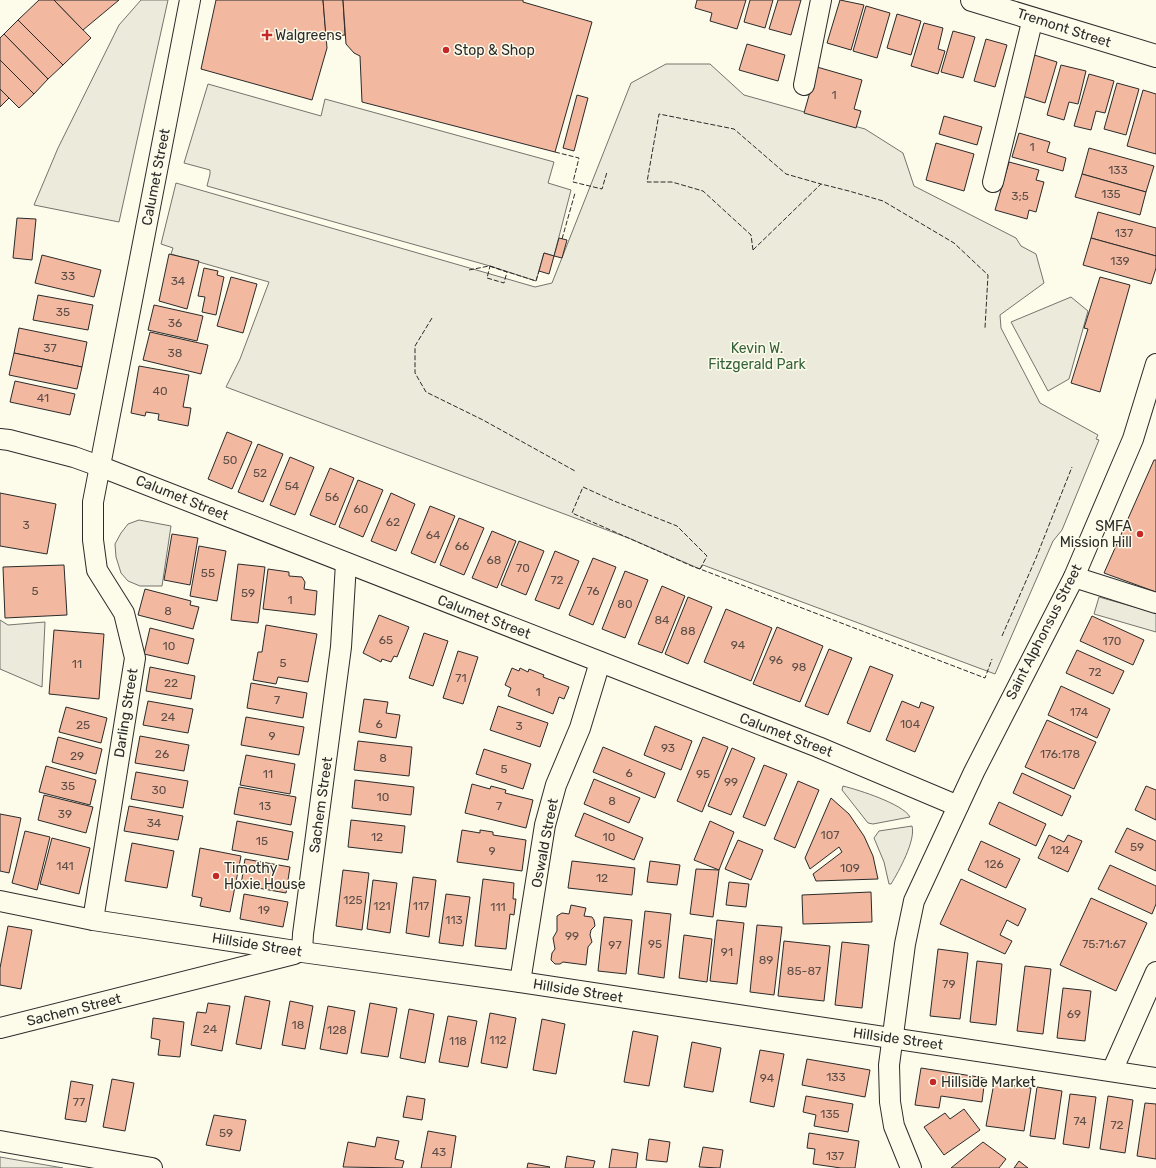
<svg xmlns="http://www.w3.org/2000/svg" width="1156" height="1168" font-family="Rubik,sans-serif">
<rect width="100%" height="100%" fill="#fdfbea"/>
<g fill="#ecebdb" stroke="#74746e">
<path d="M666 64H710L744 95 865 129 903 153 914 186 1016 238 1021 246 1036 254 1044 283 1000 315 1001 328 1040 403 1098 435 1096 439 1099 440 1062 530 1053 541 995 674 703 565 700 569 631 539 226 387 240 359 269 282 171 254 173 248 161 244 176 183 535 287 552 283 631 83Z"/>
<path d="M843 786C859 790 903 804 910 817L873 824 868 823 842 790Z"/>
<path d="M912 826C916 840 899 871 891 884H889L884 862 874 838 879 831Z"/>
<path d="M0 1157 63 1168H0Z"/>
</g>
<g fill="#eceadb" stroke="#74746e">
<path d="M141 0H168L119 222 34 205 58 148 119 25Z"/>
<path d="M208 84 321 116 325 99 554 162 548 183 571 190 554 256 544 253 536 281 490 266 207 186 210 174V170L184 163Z"/>
<path d="M1071 297 1088 311 1069 379 1048 391 1011 322Z"/>
<path d="M139 520 171 526 162 586H140L128 581 121 573 116 557 115 544 121 533 128 524Z"/>
<path d="M1099 597 1156 613V632L1094 614Z"/>
<path d="M0 620 8 625 45 622 42 687 0 669Z"/>
</g>
<g fill="#f2b8a0" stroke="#2b2b2b">
<path d="M39 0H54L91 38 63 65 18 20Z"/>
<path d="M54 0H119L83 30Z"/>
<path d="M216 0H323L327 48 312 100 201 69Z"/>
<path d="M323 0H343L345 35 326 37Z"/>
<path d="M343 0H523V2L592 22 555 152 362 102 360 56 354 53 346 44Z"/>
<path d="M697 0H746L737 29 710 21 712 13 695 8Z"/>
<path d="M750 0H773L765 28 744 22Z"/>
<path d="M778 0H801L791 35 769 29Z"/>
<path d="M840 0 864 5 851 50 827 43Z"/>
<path d="M866 6 890 13 877 58 853 51Z"/>
<path d="M897 14 921 21 911 55 887 48Z"/>
<path d="M18 20 63 65 48 79 4 34Z"/>
<path d="M924 23 943 28 938 49 945 51 938 74 911 66Z"/>
<path d="M953 31 975 37 963 78 941 72Z"/>
<path d="M4 34 48 79 34 94 0 60V38Z"/>
<path d="M986 39 1007 45 995 87 974 81Z"/>
<path d="M747 44 785 55 778 81 739 70Z"/>
<path d="M1031 54 1057 62 1045 103 1019 95Z"/>
<path d="M0 60 34 94 19 108 0 89Z"/>
<path d="M1061 65 1086 71 1078 104 1069 102 1064 120 1047 115Z"/>
<path d="M817 67 862 80 854 109 861 111 856 128 804 113Z"/>
<path d="M1089 74 1114 81 1105 113 1096 111 1091 130 1074 126Z"/>
<path d="M1117 83 1139 89 1126 135 1104 129Z"/>
<path d="M0 89 9 98 0 107Z"/>
<path d="M1143 90 1156 94V154L1127 146Z"/>
<path d="M577 95 588 98 574 151 563 148Z"/>
<path d="M944 116 982 127 977 145 939 134Z"/>
<path d="M1019 133 1050 142 1047 152 1066 158 1063 171 1012 157Z"/>
<path d="M936 143 974 154 964 191 926 180Z"/>
<path d="M1089 148 1154 166 1146 192 1082 174Z"/>
<path d="M1009 162 1039 170 1036 180 1044 182 1036 212 1029 210 1027 219 995 210Z"/>
<path d="M1082 174 1146 192 1140 215 1075 197Z"/>
<path d="M1098 212 1156 228V256L1091 238Z"/>
<path d="M17 218 36 219 32 260 13 258Z"/>
<path d="M559 238 567 240 562 258 554 256Z"/>
<path d="M1091 238 1156 256V268L1151 284 1083 265Z"/>
<path d="M544 253 554 256 549 274 539 271Z"/>
<path d="M169 254 199 261 187 309 159 301Z"/>
<path d="M42 255 101 270 94 297 35 283Z"/>
<path d="M204 268 218 271 217 275 224 277 216 315 202 312 205 297 198 296Z"/>
<path d="M231 277 257 284 243 333 217 326Z"/>
<path d="M1100 277 1130 285 1100 392 1071 383 1088 329 1084 328Z"/>
<path d="M38 295 93 305 88 330 33 320Z"/>
<path d="M154 305 203 316 197 341 148 330Z"/>
<path d="M19 328 87 342 82 367 14 353Z"/>
<path d="M150 332 208 345 201 374 143 360Z"/>
<path d="M14 353 82 367 77 389 9 375Z"/>
<path d="M139 366 189 375 183 407 191 408 188 426 158 420 159 414 146 412 145 416 131 413Z"/>
<path d="M15 381 75 394 70 415 10 402Z"/>
<path d="M227 432 252 442 232 489 208 479Z"/>
<path d="M258 444 283 454 263 502 238 492Z"/>
<path d="M290 457 314 467 295 515 270 505Z"/>
<path d="M1154 460H1156V592L1104 573Z"/>
<path d="M330 468 354 478 335 525 310 515Z"/>
<path d="M358 480 383 490 363 537 339 527Z"/>
<path d="M0 493 56 504 47 554 0 546Z"/>
<path d="M391 493 415 504 396 551 371 541Z"/>
<path d="M430 506 455 516 435 563 411 553Z"/>
<path d="M459 518 484 528 464 575 440 565Z"/>
<path d="M492 531 516 541 497 588 472 578Z"/>
<path d="M172 534 198 538 190 585 164 580Z"/>
<path d="M519 541 544 551 526 595 501 585Z"/>
<path d="M199 546 226 551 217 601 190 596Z"/>
<path d="M555 551 579 561 559 609 535 600Z"/>
<path d="M593 558 616 567 593 625 569 615Z"/>
<path d="M238 564 265 567 258 623 231 620Z"/>
<path d="M64 565 67 615 5 618 3 567Z"/>
<path d="M268 569 289 572V576L302 577 305 582 304 589 317 591 315 615 263 609Z"/>
<path d="M625 571 648 580 625 638 602 629Z"/>
<path d="M662 586 685 596 662 653 638 644Z"/>
<path d="M145 589 191 601 190 605 199 607 193 629 138 615Z"/>
<path d="M688 597 712 607 688 664 665 654Z"/>
<path d="M726 609 772 628 751 681 704 662Z"/>
<path d="M379 615 409 627 397 657 394 656 391 662 382 659 381 662 363 653Z"/>
<path d="M1092 616 1144 640 1133 665 1080 641Z"/>
<path d="M266 625 317 634 308 682 278 677 276 684 253 680 258 652H262Z"/>
<path d="M777 627 823 646 800 702 753 684Z"/>
<path d="M150 628 194 639 188 664 144 654Z"/>
<path d="M54 630 104 634 99 699 49 694Z"/>
<path d="M424 633 448 641 433 686 409 678Z"/>
<path d="M829 649 852 658 828 715 805 706Z"/>
<path d="M1077 650 1124 671 1113 694 1066 673Z"/>
<path d="M458 651 478 657 463 704 443 698Z"/>
<path d="M870 666 893 675 870 732 847 723Z"/>
<path d="M150 667 195 676 191 699 146 691Z"/>
<path d="M512 668 519 671 520 668 528 672 529 669 544 675 543 677 569 687 564 699 559 697 553 714 508 696 511 688 505 685Z"/>
<path d="M251 683 307 693 303 718 247 708Z"/>
<path d="M1061 686 1110 709 1097 738 1048 715Z"/>
<path d="M364 699 388 702 386 713 400 715 396 738 359 732Z"/>
<path d="M148 701 193 709 188 733 143 725Z"/>
<path d="M902 701 919 708 921 702 934 707 915 752 886 740Z"/>
<path d="M498 706 548 723 540 747 490 730Z"/>
<path d="M66 707 107 718 101 743 59 732Z"/>
<path d="M246 717 304 727 299 755 241 745Z"/>
<path d="M1047 720 1096 742 1074 789 1025 767Z"/>
<path d="M655 726 692 741 681 770 644 755Z"/>
<path d="M140 736 189 745 184 771 135 763Z"/>
<path d="M58 737 102 749 96 774 52 762Z"/>
<path d="M703 737 728 747 702 812 677 801Z"/>
<path d="M358 741 412 747 409 776 354 770Z"/>
<path d="M603 747 665 773 655 798 593 772Z"/>
<path d="M732 748 755 758 731 815 708 806Z"/>
<path d="M484 749 531 764 523 789 476 774Z"/>
<path d="M246 755 295 764 290 794 240 785Z"/>
<path d="M764 765 787 774 765 826 743 817Z"/>
<path d="M46 766 96 780 90 805 39 792Z"/>
<path d="M136 772 188 781 183 808 131 799Z"/>
<path d="M1022 773 1071 796 1062 816 1013 793Z"/>
<path d="M594 779 640 798 629 823 584 804Z"/>
<path d="M355 780 414 787 411 815 352 808Z"/>
<path d="M798 781 819 790 795 848 774 839Z"/>
<path d="M472 784 490 789 491 786 506 790 505 793 533 800 526 828 465 813Z"/>
<path d="M1146 786 1156 790V820L1135 810Z"/>
<path d="M239 787 296 797 291 825 234 814Z"/>
<path d="M44 795 93 807 86 833 38 820Z"/>
<path d="M831 798 849 814 864 836 873 856 878 879 816 881 813 874 842 852 839 847 810 869 805 858Z"/>
<path d="M999 802 1046 824 1036 846 989 824Z"/>
<path d="M129 806 183 816 178 840 124 831Z"/>
<path d="M584 813 643 838 634 860 575 836Z"/>
<path d="M0 814 21 818 9 873 0 871Z"/>
<path d="M351 820 405 826 402 853 348 847Z"/>
<path d="M237 821 293 832 288 860 232 850Z"/>
<path d="M710 821 734 832 719 870 694 860Z"/>
<path d="M1127 828 1156 841V871L1115 852Z"/>
<path d="M462 830 480 833V830L493 832V835L526 840 522 871 457 862Z"/>
<path d="M25 831 50 837 37 890 12 883Z"/>
<path d="M1049 835 1064 842 1068 835 1082 841 1068 872 1038 858Z"/>
<path d="M52 838 90 848 79 894 40 884Z"/>
<path d="M738 840 763 850 751 880 725 869Z"/>
<path d="M981 841 1020 859 1006 888 968 870Z"/>
<path d="M132 843 174 851 167 888 125 881Z"/>
<path d="M200 848 241 856 230 912 200 906 202 898 192 896Z"/>
<path d="M245 859 290 867 286 893 241 885Z"/>
<path d="M572 861 635 868 632 895 568 888Z"/>
<path d="M650 861 680 865 677 885 647 882Z"/>
<path d="M1110 865 1156 886V904L1152 914 1098 889Z"/>
<path d="M696 869 719 870 713 917 690 914Z"/>
<path d="M343 870 369 873 362 930 336 926Z"/>
<path d="M413 877 436 880 429 937 406 933Z"/>
<path d="M483 879 514 883 513 899H516L514 915 510 914 506 949 475 946Z"/>
<path d="M961 879 1026 909 1018 926 1007 920 1000 935 1012 941 1005 954 940 924Z"/>
<path d="M373 880 397 883 390 933 367 929Z"/>
<path d="M729 882 749 884 746 907 726 905Z"/>
<path d="M871 892 872 922 803 924 802 895Z"/>
<path d="M244 894 288 902 283 927 240 919Z"/>
<path d="M446 894 470 897 463 946 439 943Z"/>
<path d="M1091 898 1147 923 1116 991 1060 965Z"/>
<path d="M571 905 586 908 584 916 592 917 594 920 595 926 591 930 590 935 592 942 588 947 586 965 563 962 560 964H555L551 960 552 953 555 949 553 938 557 931V916L562 913 569 914Z"/>
<path d="M645 911 671 914 664 978 638 974Z"/>
<path d="M604 917 632 920 626 974 598 971Z"/>
<path d="M717 920 744 923 737 984 710 981Z"/>
<path d="M757 925 782 927 774 995 750 992Z"/>
<path d="M8 926 32 930 21 989 0 985V968Z"/>
<path d="M684 935 712 939 707 982 679 978Z"/>
<path d="M784 941 830 946 824 1001 778 996Z"/>
<path d="M842 942 869 945 862 1008 835 1005Z"/>
<path d="M938 949 968 953 960 1019 930 1016Z"/>
<path d="M977 961 1002 964 996 1025 970 1022Z"/>
<path d="M1025 966 1051 969 1043 1034 1017 1031Z"/>
<path d="M1063 988 1091 991 1085 1041 1057 1038Z"/>
<path d="M245 996 270 1001 261 1049 236 1044Z"/>
<path d="M290 1001 313 1006 305 1049 282 1045Z"/>
<path d="M208 1003 230 1006 222 1051 191 1045 197 1012 206 1013Z"/>
<path d="M370 1003 397 1008 388 1057 361 1053Z"/>
<path d="M328 1006 355 1011 347 1054 320 1049Z"/>
<path d="M409 1009 434 1014 425 1063 400 1058Z"/>
<path d="M490 1013 516 1018 507 1068 481 1063Z"/>
<path d="M448 1016 477 1021 468 1067 439 1062Z"/>
<path d="M153 1018 184 1022 180 1057 158 1055 160 1040 151 1038Z"/>
<path d="M542 1019 565 1024 556 1074 533 1070Z"/>
<path d="M633 1031 658 1036 649 1086 624 1082Z"/>
<path d="M692 1042 721 1048 713 1092 684 1087Z"/>
<path d="M760 1050 784 1054 774 1107 750 1102Z"/>
<path d="M807 1059 870 1070 865 1097 802 1085Z"/>
<path d="M921 1068 985 1078 982 1102 941 1096 939 1108 915 1105Z"/>
<path d="M112 1079 134 1083 125 1131 103 1127Z"/>
<path d="M71 1081 93 1085 86 1122 65 1119Z"/>
<path d="M994 1083 1031 1088 1024 1131 986 1126Z"/>
<path d="M1037 1087 1062 1091 1055 1139 1030 1136Z"/>
<path d="M1070 1094 1096 1097 1089 1148 1063 1144Z"/>
<path d="M407 1096 425 1099 422 1120 403 1117Z"/>
<path d="M806 1096 853 1104 848 1132 814 1126 816 1115 803 1112Z"/>
<path d="M1108 1096 1133 1100 1125 1153 1100 1149Z"/>
<path d="M1145 1103 1156 1104V1159L1137 1156Z"/>
<path d="M964 1109 980 1130 944 1155 924 1127 945 1113 950 1119Z"/>
<path d="M214 1115 246 1120 240 1151 206 1145Z"/>
<path d="M428 1131 456 1136 451 1168H421Z"/>
<path d="M809 1133 859 1141 855 1168H841L813 1164 815 1149 807 1148Z"/>
<path d="M377 1137 399 1141 395 1159 404 1161 402 1168 343 1167 348 1142 375 1147Z"/>
<path d="M649 1139 670 1142 667 1162 646 1160Z"/>
<path d="M983 1142 1006 1159 999 1168H951Z"/>
<path d="M703 1147 723 1150 720 1168 699 1167Z"/>
<path d="M612 1149 638 1153 636 1168H609Z"/>
<path d="M567 1156 595 1161 593 1168H565Z"/>
<path d="M1019 1161 1028 1168H1014Z"/>
<path d="M528 1163 550 1167 549 1168H527Z"/>
</g>
<g fill="none" stroke-linecap="round" stroke-linejoin="round">
<defs>
<g id="street">
<path d="M804 85 821 0"/>
<path d="M993 182 1033 18"/>
<path d="M0 439 9 440 74 457 99 466 818 747 958 806"/>
<path d="M1074 577 1156 603"/>
<path d="M0 901 93 920 302 952 520 982 1156 1078"/>
<path d="M93 920 135 658 124 613 97 570 93 540V502L190 0"/>
<path d="M302 952 303 934 341 647 346 563"/>
<path d="M520 982 545 825 556 785 580 728 600 662"/>
<path d="M0 1028 294 954"/>
<path d="M1112 1071 1156 972"/>
<path d="M0 1141 152 1168"/>
<path d="M911 1168 894 1126 890 1102 889 1065 905 944 914 901 974 772 1074 577 1133 439 1156 364"/>
</g>
<path id="secondary" d="M972 0 1156 56"/>
</defs>
<use href="#street" stroke="#2b2b2b" stroke-width="22"/>
<use href="#secondary" stroke="#2b2b2b" stroke-width="24"/>
<use href="#street" stroke="#fdfbea" stroke-width="20"/>
<use href="#secondary" stroke="#fdfbea" stroke-width="22"/>
<g stroke="#2b2b2b" stroke-width="1" stroke-dasharray="5 2" stroke-linecap="butt">
<path d="M555 152 579 158 573 182 602 189 607 172"/>
<path d="M562 239 575 193"/>
<path d="M753 250 751 235 703 191 672 182H647L659 114 734 129 786 174 821 184"/>
<path d="M753 250 821 184 849 191 883 201 954 243 988 275 985 328"/>
<path d="M490 266 507 272 504 283 487 278Z"/>
<path d="M469 270 489 266 536 281 539 271"/>
<path d="M432 318 415 346V373L426 392 483 420 575 471"/>
<path d="M700 569 707 556 677 526 614 501 583 487 572 513 694 567 700 569 985 678 992 659"/>
<path d="M1002 636 1036 558 1072 467"/>
</g>
</g>
<g fill="#c62828" stroke="#fdfbea" stroke-width="1.5">
<path d="M265 29h4v4h4v4h-4v4h-4v-4h-4v-4h4z"/>
<circle cx="446" cy="50" r="4"/>
<circle cx="1140" cy="534" r="4"/>
<circle cx="216" cy="876" r="4"/>
<circle cx="933" cy="1082" r="4"/>
</g>
<g text-anchor="middle" dominant-baseline="central" stroke-width="3" stroke-linejoin="round" paint-order="stroke">
<g font-size="12" fill="#5d4e48">
<text x="834" y="95">1</text>
<text x="1032" y="147">1</text>
<text x="1118" y="170">133</text>
<text x="1111" y="194">135</text>
<text x="1020" y="196">3;5</text>
<text x="1124" y="233">137</text>
<text x="1120" y="261">139</text>
<text x="68" y="276">33</text>
<text x="178" y="281">34</text>
<text x="63" y="312">35</text>
<text x="175" y="323">36</text>
<text x="50" y="348">37</text>
<text x="175" y="353">38</text>
<text x="160" y="391">40</text>
<text x="43" y="398">41</text>
<text x="230" y="460">50</text>
<text x="260" y="473">52</text>
<text x="292" y="486">54</text>
<text x="332" y="497">56</text>
<text x="361" y="509">60</text>
<text x="393" y="522">62</text>
<text x="26" y="525">3</text>
<text x="433" y="535">64</text>
<text x="462" y="546">66</text>
<text x="494" y="560">68</text>
<text x="523" y="568">70</text>
<text x="208" y="573">55</text>
<text x="557" y="580">72</text>
<text x="35" y="591">5</text>
<text x="593" y="591">76</text>
<text x="248" y="593">59</text>
<text x="290" y="600">1</text>
<text x="625" y="604">80</text>
<text x="168" y="611">8</text>
<text x="662" y="620">84</text>
<text x="688" y="631">88</text>
<text x="386" y="640">65</text>
<text x="1112" y="641">170</text>
<text x="738" y="645">94</text>
<text x="169" y="646">10</text>
<text x="776" y="660">96</text>
<text x="283" y="663">5</text>
<text x="77" y="664">11</text>
<text x="799" y="667">98</text>
<text x="1095" y="672">72</text>
<text x="461" y="678">71</text>
<text x="171" y="683">22</text>
<text x="538" y="692">1</text>
<text x="277" y="700">7</text>
<text x="1079" y="712">174</text>
<text x="168" y="717">24</text>
<text x="379" y="724">6</text>
<text x="910" y="724">104</text>
<text x="83" y="725">25</text>
<text x="519" y="726">3</text>
<text x="272" y="736">9</text>
<text x="668" y="748">93</text>
<text x="162" y="754">26</text>
<text x="1060" y="754">176:178</text>
<text x="77" y="756">29</text>
<text x="383" y="758">8</text>
<text x="504" y="769">5</text>
<text x="629" y="773">6</text>
<text x="268" y="774">11</text>
<text x="703" y="774">95</text>
<text x="731" y="782">99</text>
<text x="68" y="786">35</text>
<text x="159" y="790">30</text>
<text x="383" y="797">10</text>
<text x="612" y="801">8</text>
<text x="265" y="806">13</text>
<text x="499" y="806">7</text>
<text x="65" y="814">39</text>
<text x="154" y="823">34</text>
<text x="830" y="835">107</text>
<text x="377" y="837">12</text>
<text x="609" y="837">10</text>
<text x="262" y="841">15</text>
<text x="1137" y="847">59</text>
<text x="1060" y="850">124</text>
<text x="492" y="851">9</text>
<text x="994" y="864">126</text>
<text x="65" y="866">141</text>
<text x="850" y="868">109</text>
<text x="602" y="878">12</text>
<text x="353" y="900">125</text>
<text x="382" y="906">121</text>
<text x="421" y="906">117</text>
<text x="498" y="907">111</text>
<text x="264" y="910">19</text>
<text x="454" y="920">113</text>
<text x="572" y="936">99</text>
<text x="655" y="944">95</text>
<text x="1104" y="944">75:71:67</text>
<text x="615" y="945">97</text>
<text x="727" y="952">91</text>
<text x="766" y="960">89</text>
<text x="804" y="971">85-87</text>
<text x="949" y="984">79</text>
<text x="1074" y="1014">69</text>
<text x="298" y="1025">18</text>
<text x="210" y="1029">24</text>
<text x="337" y="1030">128</text>
<text x="498" y="1040">112</text>
<text x="458" y="1041">118</text>
<text x="836" y="1077">133</text>
<text x="767" y="1078">94</text>
<text x="79" y="1102">77</text>
<text x="830" y="1114">135</text>
<text x="1080" y="1121">74</text>
<text x="1117" y="1125">72</text>
<text x="226" y="1133">59</text>
<text x="439" y="1152">43</text>
<text x="835" y="1156">137</text>
</g>
<g font-size="14" fill="#2b2b2b" stroke="#fdfbea">
<text transform="translate(1064 28) rotate(18)">Tremont Street</text>
<text transform="translate(156 177) rotate(-79)">Calumet Street</text>
<text transform="translate(182 498) rotate(22)">Calumet Street</text>
<text transform="translate(484 617) rotate(21)">Calumet Street</text>
<text transform="translate(1044 632) rotate(-63)">Saint Alphonsus Street</text>
<text transform="translate(126 713) rotate(-81)">Darling Street</text>
<text transform="translate(786 735) rotate(21)">Calumet Street</text>
<text transform="translate(321 805) rotate(-82)">Sachem Street</text>
<text transform="translate(545 843) rotate(-79)">Oswald Street</text>
<text transform="translate(257 945) rotate(9)">Hillside Street</text>
<text transform="translate(578 991) rotate(9)">Hillside Street</text>
<text transform="translate(74 1010) rotate(-14)">Sachem Street</text>
<text transform="translate(898 1039) rotate(8)">Hillside Street</text>
</g>
<g font-size="14" fill="#2b2b2b" stroke="#fdfbea" text-anchor="start">
<text x="275" y="35">Walgreens</text>
<text x="454" y="50">Stop &amp; Shop</text>
<text x="1132" y="526" text-anchor="end">SMFA<tspan x="1132" dy="16">Mission Hill</tspan></text>
<text x="224" y="868">Timothy<tspan x="224" dy="16">Hoxie House</tspan></text>
<text x="941" y="1082">Hillside Market</text>
</g>
<g font-size="14" fill="#34623c" stroke="#fdfbea">
<text x="757" y="348">Kevin W.<tspan x="757" dy="16">Fitzgerald Park</tspan></text>
</g>
</g>
</svg>
